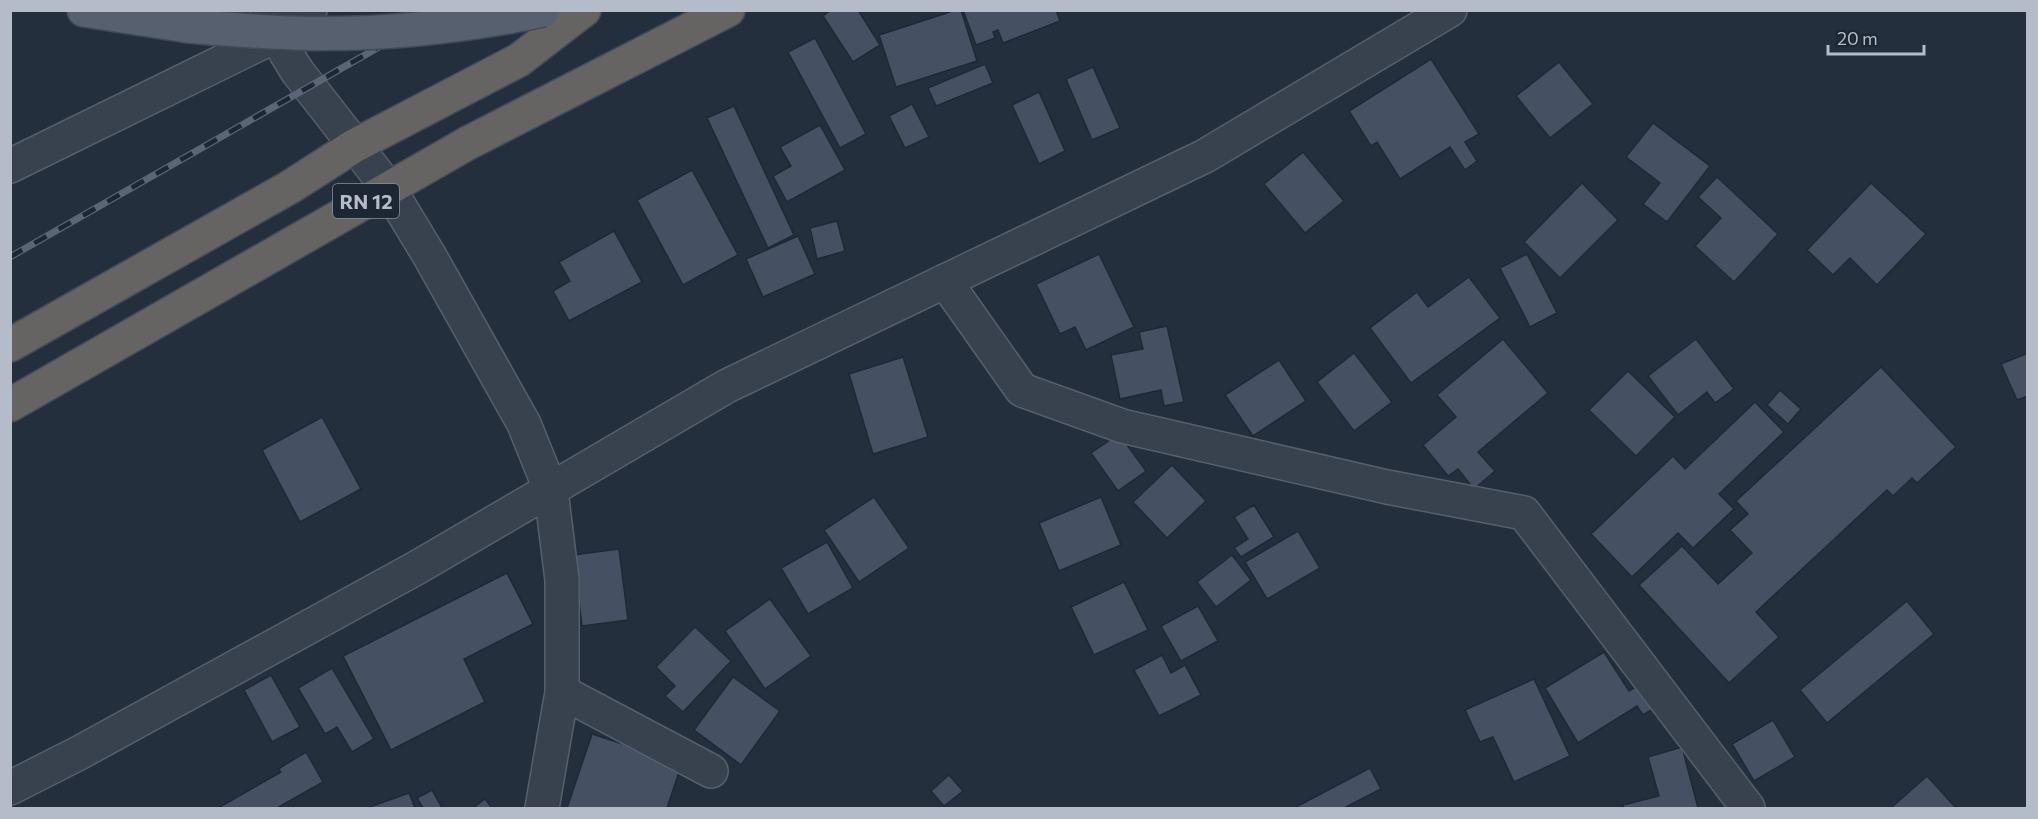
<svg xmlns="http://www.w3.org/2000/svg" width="2038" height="819" font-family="Commissioner,sans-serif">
<rect width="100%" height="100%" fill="#242f3e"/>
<g fill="#455162" stroke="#1f2835" stroke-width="1.5">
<path d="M831 10H858L880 45 853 62 823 16Z"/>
<path d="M956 10H961L977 61 896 87 879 35Z"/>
<path d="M963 10H1056L1060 21 1003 43 998 30 993 32 995 38 976 45Z"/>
<path d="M815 38 866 134 840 148 788 52Z"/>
<path d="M1431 59 1479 134 1465 142 1477 161 1465 170 1450 147 1400 179 1377 142 1371 146 1349 111Z"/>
<path d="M1559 62 1593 104 1550 138 1516 96Z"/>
<path d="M985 64 993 83 936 106 928 88Z"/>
<path d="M1093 67 1120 128 1092 140 1066 79Z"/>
<path d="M1039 92 1065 151 1039 164 1012 105Z"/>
<path d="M912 104 929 137 905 148 889 116Z"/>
<path d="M734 106 794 235 768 248 707 118Z"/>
<path d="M1653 123 1710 166 1667 222 1643 204 1660 183 1626 157Z"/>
<path d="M820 125 845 170 787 202 773 176 791 166 780 147Z"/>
<path d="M1303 152 1344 201 1305 233 1264 184Z"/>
<path d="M692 170 738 255 683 285 637 200Z"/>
<path d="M1717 177 1778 234 1734 282 1695 246 1721 218 1698 197Z"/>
<path d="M1582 183 1618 220 1560 278 1524 242Z"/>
<path d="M1871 183 1926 234 1877 285 1850 258 1833 275 1807 250Z"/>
<path d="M837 221 845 251 817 259 810 228Z"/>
<path d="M614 231 642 282 569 321 553 291 570 281 559 262Z"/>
<path d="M798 236 815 274 763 297 746 259Z"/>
<path d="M1099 254 1134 327 1086 350 1075 327 1060 334 1036 284Z"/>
<path d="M1527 254 1557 313 1530 327 1500 268Z"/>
<path d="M1469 277 1500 318 1411 383 1370 328 1417 292 1428 307Z"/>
<path d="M1167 326 1184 402 1164 406 1161 390 1120 399 1111 355 1143 349 1139 332Z"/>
<path d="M1503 339 1548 393 1478 452 1495 471 1474 489 1458 469 1448 476 1423 445 1456 417 1437 395Z"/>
<path d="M1696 339 1734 389 1715 403 1707 392 1678 415 1648 376Z"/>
<path d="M1354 353 1392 402 1354 431 1317 382Z"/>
<path d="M2028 353V396L2017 400 2001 364Z"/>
<path d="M903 357 928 437 873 454 849 374Z"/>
<path d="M1279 360 1306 401 1253 436 1225 395Z"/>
<path d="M1881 367 1956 447 1917 483 1912 478 1893 496 1887 490 1756 612 1779 637 1729 683 1639 585 1682 546 1718 584 1752 553 1730 530 1748 514 1736 501Z"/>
<path d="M1628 371 1675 417 1636 456 1589 410Z"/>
<path d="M1780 390 1801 409 1788 424 1767 405Z"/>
<path d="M1755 402 1784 432 1719 494 1734 509 1693 548 1678 533 1632 577 1591 534 1673 456 1685 469Z"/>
<path d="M322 417 361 489 300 522 262 450Z"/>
<path d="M1119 434 1146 471 1118 491 1091 453Z"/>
<path d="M1172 465 1206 501 1167 538 1133 502Z"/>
<path d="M874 497 909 548 859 582 824 530Z"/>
<path d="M1101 497 1121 545 1059 571 1039 523Z"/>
<path d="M1254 505 1274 537 1241 557 1234 548 1248 539 1234 517Z"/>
<path d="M1298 531 1320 568 1267 599 1245 562Z"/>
<path d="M827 542 853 588 808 614 781 568Z"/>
<path d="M619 549 628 620 582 626 573 555Z"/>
<path d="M1232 555 1251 580 1216 607 1197 582Z"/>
<path d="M507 573 533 624 464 659 485 702 391 750 343 656Z"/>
<path d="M1124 582 1148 630 1094 655 1071 607Z"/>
<path d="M770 599 811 656 765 689 725 631Z"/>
<path d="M1907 601 1934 634 1827 723 1800 690Z"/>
<path d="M1198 606 1218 641 1181 661 1161 626Z"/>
<path d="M695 627 731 661 683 712 665 696 675 686 656 667Z"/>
<path d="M1604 652 1629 691 1641 684 1656 707 1643 715 1637 706 1578 743 1545 688Z"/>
<path d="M1162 655 1171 673 1185 665 1201 695 1159 716 1134 670Z"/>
<path d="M332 668 374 739 352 752 337 727 325 734 298 688Z"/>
<path d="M271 675 300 727 272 742 244 690Z"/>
<path d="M733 677 780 711 741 765 694 730Z"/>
<path d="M1534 679 1570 756 1514 782 1493 737 1480 742 1465 710Z"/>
<path d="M1773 720 1795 757 1754 781 1732 744Z"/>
<path d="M592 734 682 763 667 808H567Z"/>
<path d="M1682 747 1698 808H1624L1623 805 1659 796 1648 757Z"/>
<path d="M306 752 323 782 277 808H218L281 772 278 769Z"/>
<path d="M1370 768 1381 789 1344 808H1294Z"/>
<path d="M949 775 963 791 944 806 931 791Z"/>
<path d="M1927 776 1956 808H1891Z"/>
<path d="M432 790 442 808H423L417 798Z"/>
<path d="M409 793 415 808H367Z"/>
<path d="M485 799 492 808H473Z"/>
</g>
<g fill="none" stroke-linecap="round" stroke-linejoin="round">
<defs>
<g id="minor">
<path d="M267 10 286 53 297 71 389 189 429 255 524 424 551 491 562 580V692L542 808"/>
<path d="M10 166 277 35 310 10"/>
<path d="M945 281 1022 390 1122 426 1387 487 1524 513 1748 808"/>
<path d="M562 692 711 771"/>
<path d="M10 788 79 753 418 567 727 386 1205 156 1450 10"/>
</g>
<path id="primary" d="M84 10 188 26"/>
<g id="trunk">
<path d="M10 345 290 187 354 146 519 60 584 10"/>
<path d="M10 405 468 143 728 10"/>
</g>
</defs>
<use href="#minor" stroke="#565f6c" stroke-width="36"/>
<use href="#primary" stroke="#414a57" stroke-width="36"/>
<use href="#trunk" stroke="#434c59" stroke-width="36"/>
<use href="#minor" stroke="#38414e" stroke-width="33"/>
<use href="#primary" stroke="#56606e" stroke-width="33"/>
<use href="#trunk" stroke="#656462" stroke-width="33"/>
<defs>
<path id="rail" d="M10 257 444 10"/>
</defs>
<use href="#rail" stroke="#5a6575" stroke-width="7"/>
<use href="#rail" stroke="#1d2633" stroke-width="4.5" stroke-dasharray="14" stroke-linecap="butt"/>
<defs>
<path id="primary-bridge" d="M188 26C223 29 258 32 293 33 373 36 464 27 543 10"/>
</defs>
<use href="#primary-bridge" stroke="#414a57" stroke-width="36" stroke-linecap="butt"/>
<use href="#primary-bridge" stroke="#56606e" stroke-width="33"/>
</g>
<g text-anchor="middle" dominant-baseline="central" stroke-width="5" stroke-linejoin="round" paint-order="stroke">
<rect fill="#1d2633" stroke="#878f9c" stroke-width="1.5" x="333" y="184" width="66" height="34" rx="4.5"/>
<g font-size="20" font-weight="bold" fill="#b4bcc9">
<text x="366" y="201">RN 12</text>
</g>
</g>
<rect width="2038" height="819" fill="none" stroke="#b4bcc9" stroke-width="24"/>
<path d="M1828 45v9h96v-9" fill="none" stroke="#b4bcc9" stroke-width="3"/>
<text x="1837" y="45" font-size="18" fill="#b4bcc9" stroke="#1d2633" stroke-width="4.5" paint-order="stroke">20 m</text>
</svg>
